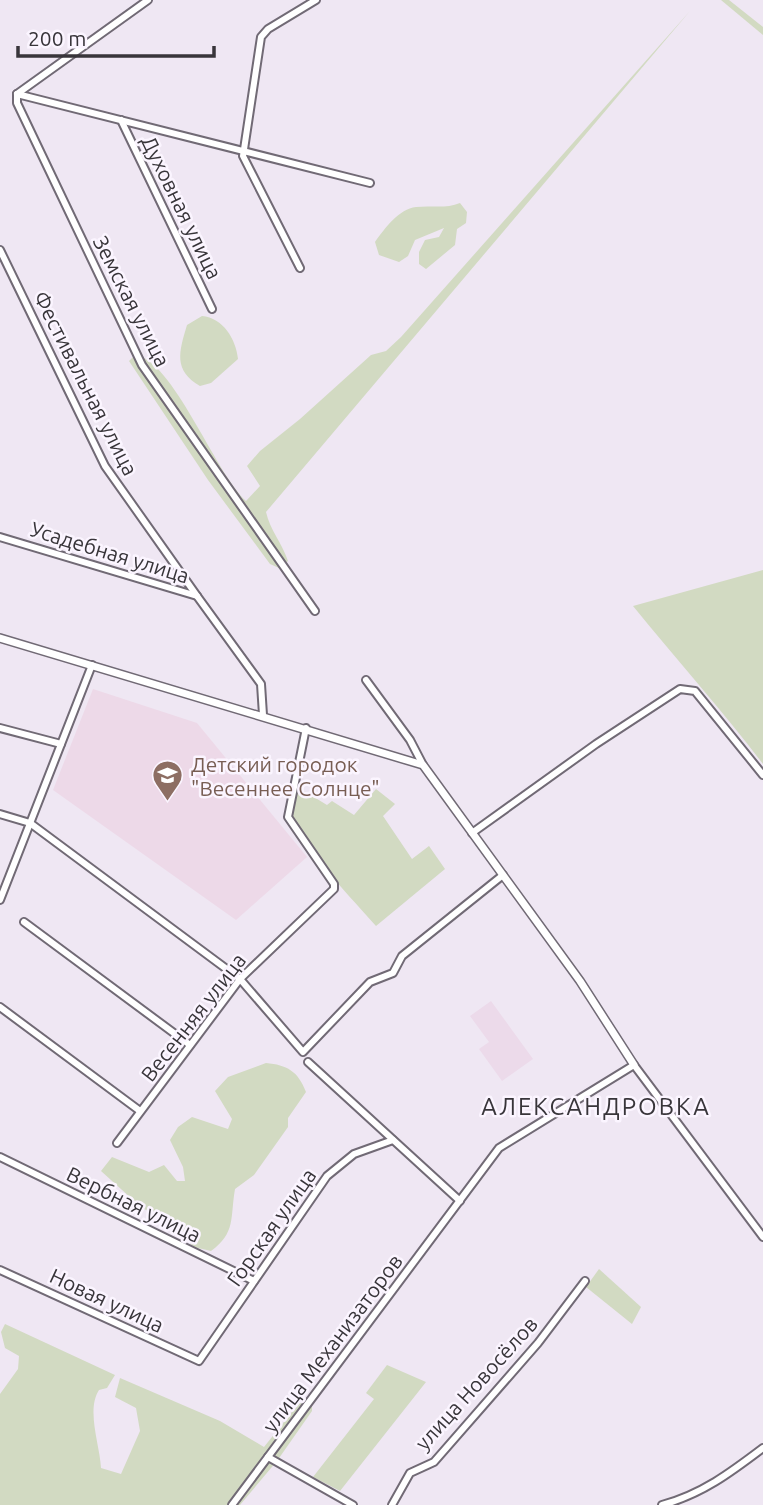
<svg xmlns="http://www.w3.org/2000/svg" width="763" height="1505" font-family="Ubuntu,sans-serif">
<rect width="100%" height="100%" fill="#efe7f3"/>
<path fill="#ecdaea" d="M491 1001 533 1059 502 1081 479 1049 489 1042 470 1016Z"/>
<path fill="#edd9e8" d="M93 689 197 723 307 857 236 920 53 790Z"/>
<g fill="#d2dac2">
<path d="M721 0H729L763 27V35Z"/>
<path d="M690 11 266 512C270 530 282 543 288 561L279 568 270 564 208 480 129 361 135 355C173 360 214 471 246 501L260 486 247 466 260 451 300 419 371 355 386 351 401 337Z"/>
<path d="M460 203 467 212 466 223 457 229 455 245 426 269 419 264V252L425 240 439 237 444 228 415 240 408 256 399 262 379 255 375 242C385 228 399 209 416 207 431 205 446 209 460 203Z"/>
<path d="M202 316C223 318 236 339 238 359L211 383 200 386C173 370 179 352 187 325Z"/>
<path d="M763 570V764C721 709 676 659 633 606Z"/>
<path d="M299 788 327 805 332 801 354 815 376 789 395 804 383 816 412 859 429 846 445 869 376 926C354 901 305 850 294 820 290 811 294 796 299 788Z"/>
<path d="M266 1063C287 1065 298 1071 306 1092L288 1118V1127L254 1175 235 1189C230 1218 236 1233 211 1251L194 1247 166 1220 142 1208 101 1171 112 1157 149 1172 164 1165 177 1181H185L183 1167 170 1140 178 1127 192 1117 228 1129 232 1119 215 1091 228 1077Z"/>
<path d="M599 1269 641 1307 632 1324 586 1287Z"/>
<path d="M5 1324 115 1375 107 1388 99 1390C86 1410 100 1445 101 1468L121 1474 140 1431 136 1408 115 1397 120 1378 220 1421 264 1447 299 1403 312 1406V1411L277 1461 240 1505H0V1394L18 1369 19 1356 5 1348 1 1332Z"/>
<path d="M387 1365 426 1382 340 1491 313 1477 374 1399 366 1393Z"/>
</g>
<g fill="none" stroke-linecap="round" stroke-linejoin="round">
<defs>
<g id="minor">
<path d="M17 94V103L142 365 315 611"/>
<path d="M17 94 370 183"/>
<path d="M17 94 148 0"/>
<path d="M121 120 212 309"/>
<path d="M0 250 105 466 197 596"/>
<path d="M300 268 243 156 261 37 268 29 316 0"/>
<path d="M0 537 197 596 261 684 263 715"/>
<path d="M366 680 410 740 423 765"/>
<path d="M0 728 61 744"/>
<path d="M0 814 30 823 240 979 303 1052 370 982 393 973 402 956 503 875"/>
<path d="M472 833 596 744 680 689 695 691 763 775"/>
<path d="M0 900 92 665"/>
<path d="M24 922 190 1045"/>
<path d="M0 1007 140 1111"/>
<path d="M308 1062 460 1201"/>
<path d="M117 1143 240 979 334 889V884L288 817 306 728"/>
<path d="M0 1157 254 1281"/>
<path d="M0 1270 199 1361 327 1176 354 1154 393 1140"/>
<path d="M268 1457 353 1505"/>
<path d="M232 1505 499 1148 634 1065 763 1237"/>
<path d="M392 1505 410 1473 434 1462 538 1343 585 1281"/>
<path d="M662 1505C702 1494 730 1473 763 1448"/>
</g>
<path id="tertiary" d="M0 638 423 765 580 981 634 1065"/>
</defs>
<use href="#minor" stroke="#716a75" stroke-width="10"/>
<use href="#tertiary" stroke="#716a75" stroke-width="10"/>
<use href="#minor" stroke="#fff" stroke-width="6"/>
<use href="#tertiary" stroke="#fff" stroke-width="7"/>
</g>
<defs>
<symbol id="school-pin" viewBox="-11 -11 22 30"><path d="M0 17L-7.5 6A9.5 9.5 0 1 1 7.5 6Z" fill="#8d6e63" stroke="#fbf5ff"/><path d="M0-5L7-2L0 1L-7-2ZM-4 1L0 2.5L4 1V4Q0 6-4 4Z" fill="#fff"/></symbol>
</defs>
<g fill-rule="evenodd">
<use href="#school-pin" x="150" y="758" width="35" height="47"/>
</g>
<g text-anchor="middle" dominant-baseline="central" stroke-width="5" stroke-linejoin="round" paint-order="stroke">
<g font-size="21" fill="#38353a" stroke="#fbf5ff">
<text transform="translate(182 207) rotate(64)">Духовная улица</text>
<text transform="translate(132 301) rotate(63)">Земская улица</text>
<text transform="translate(86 383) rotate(63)">Фестивальная улица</text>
<text transform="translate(110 552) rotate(17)">Усадебная улица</text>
<text transform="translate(193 1017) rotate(-52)">Весенняя улица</text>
<text transform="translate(134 1204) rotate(26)">Вербная улица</text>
<text transform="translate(271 1227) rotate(-55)">Горская улица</text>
<text transform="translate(107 1300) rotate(25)">Новая улица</text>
<text transform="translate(332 1343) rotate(-53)">улица Механизаторов</text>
<text transform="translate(476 1383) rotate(-48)">улица Новосёлов</text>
</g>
<g font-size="21" fill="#785e54" stroke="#fbf5ff" text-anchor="start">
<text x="191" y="764">Детский городок<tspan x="191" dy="24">"Весеннее Солнце"</tspan></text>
</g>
<g font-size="24" letter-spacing="2" fill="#38353a" stroke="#fbf5ff">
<text x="596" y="1106">АЛЕКСАНДРОВКА</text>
</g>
</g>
<path d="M18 46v10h196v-10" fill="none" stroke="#38353a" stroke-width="3.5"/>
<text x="28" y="46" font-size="21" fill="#38353a" stroke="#fbf5ff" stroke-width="5" paint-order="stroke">200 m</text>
</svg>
